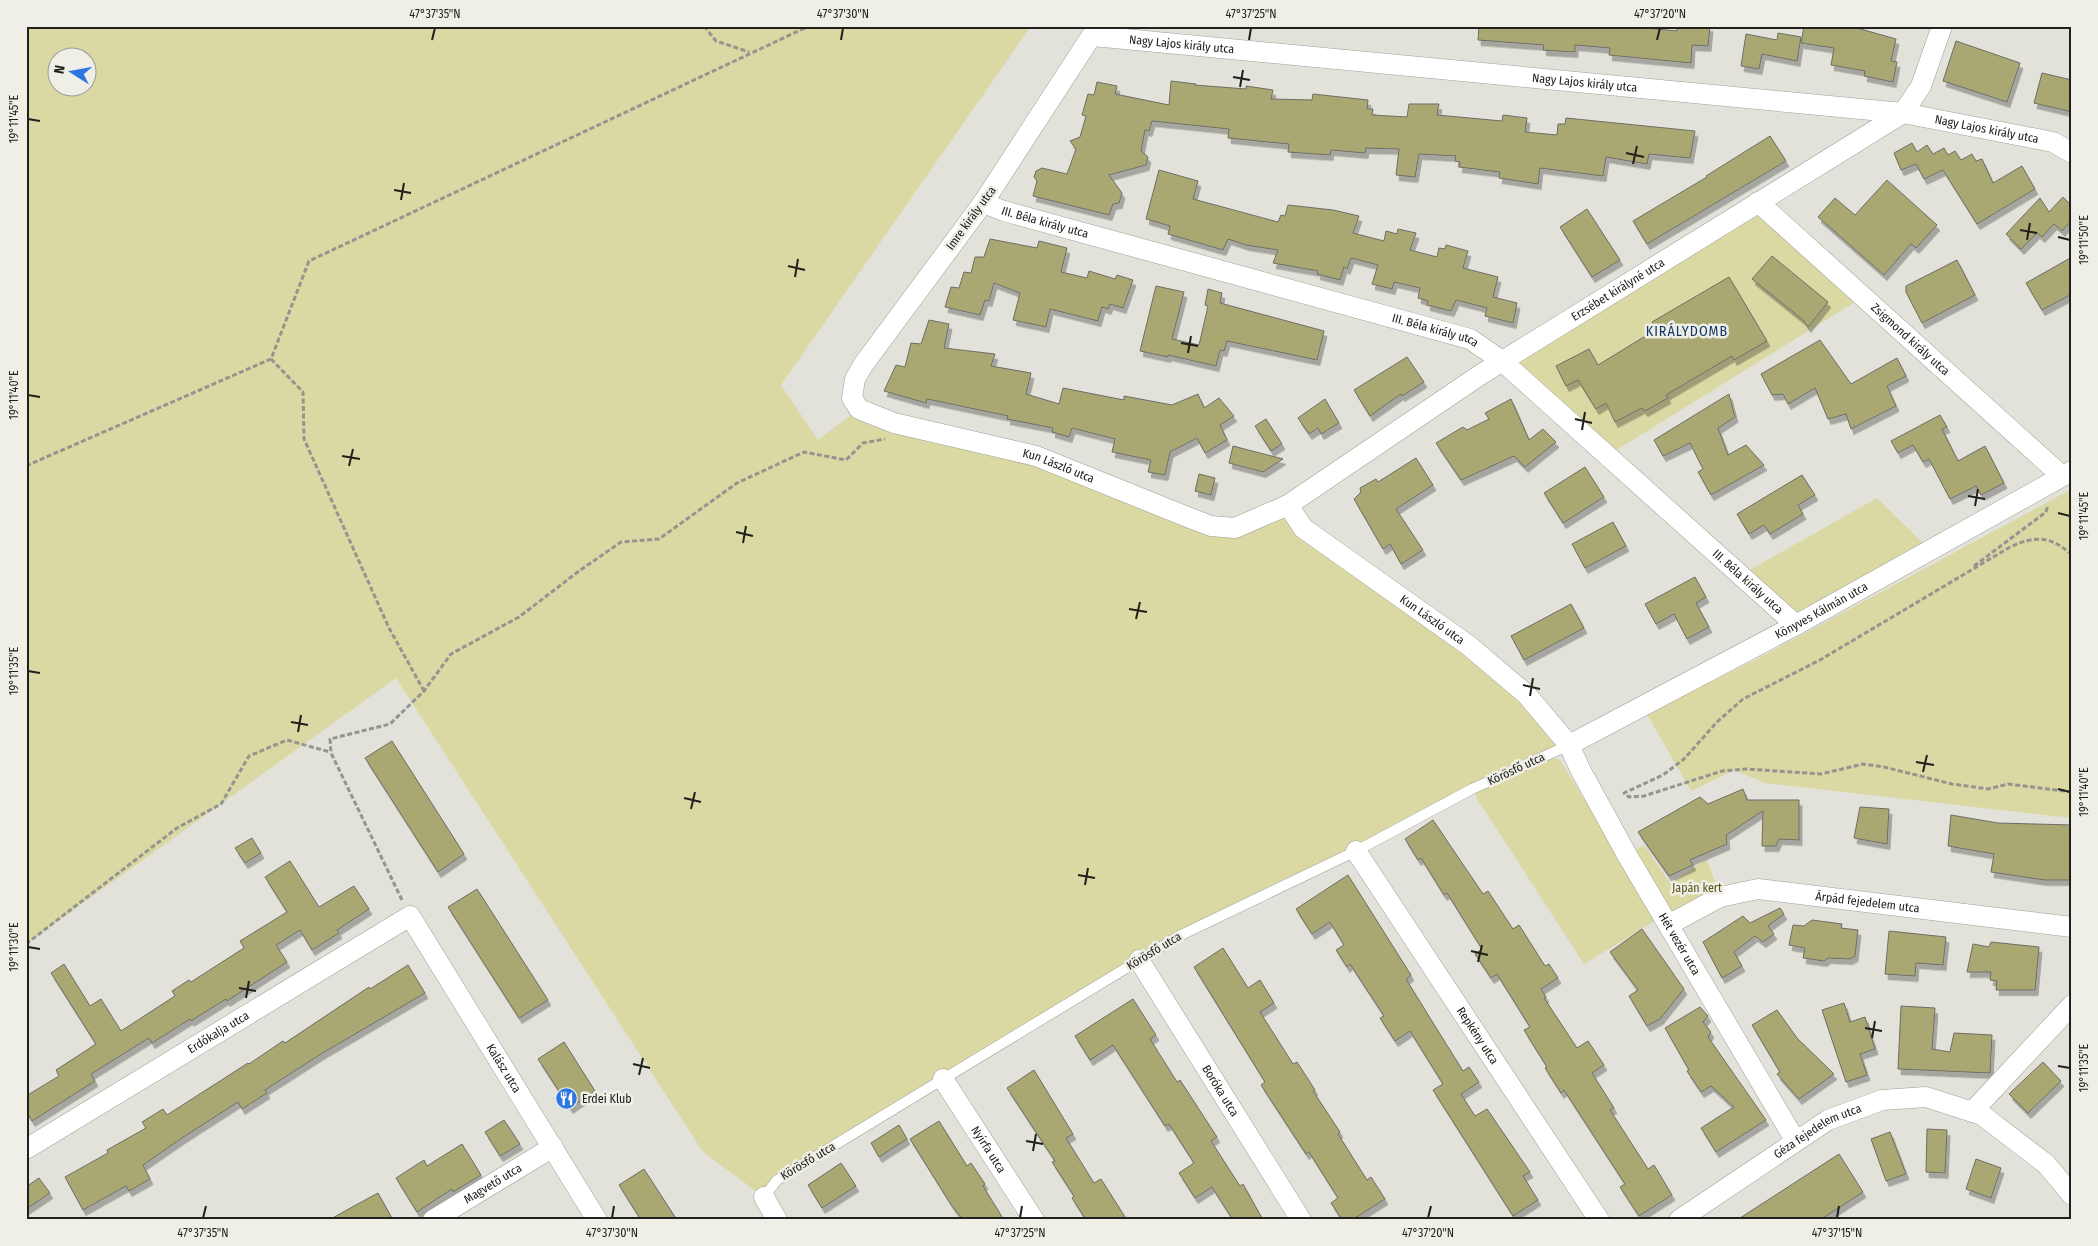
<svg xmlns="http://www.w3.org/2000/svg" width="2098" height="1246" font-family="'Fira Sans Condensed',sans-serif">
<defs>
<filter id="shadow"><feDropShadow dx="3" dy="5.5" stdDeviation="0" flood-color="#0004"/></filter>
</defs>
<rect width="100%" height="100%" fill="#e2e2da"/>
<g fill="#dad8a3" fill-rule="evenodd">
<path d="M26 26H1031L781 385 818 440 859 409 1036 456 1211 526 1288 505 1410 602 1569 745 1179 936 777 1180 764 1197 703 1152 396 678 26 944ZM58 58H88V88H58Z"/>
<path d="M1758 202 1863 297 1607 456 1502 361Z"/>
<path d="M2072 489V818L1765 783 1734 770 1691 791 1647 714 1759 658Z"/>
<path d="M1877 498 1930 550 1796 625 1741 575Z"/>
<path d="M1550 757 1560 760 1658 919 1584 964 1476 797V792Z"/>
<path d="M1644 845 1670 883 1707 859 1720 897 1670 924 1627 855Z"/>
</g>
<g fill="#a9a772" stroke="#6d6d66" filter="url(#shadow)">
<path d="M1479 26H1627L1677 31V26H1710L1708 46 1692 45 1691 63 1609 55 1610 48 1575 45V52L1543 50 1544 45 1478 40Z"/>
<path d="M1804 26H1850L1896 39 1891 61 1897 62 1893 82 1864 76 1865 71 1831 65 1834 48 1801 43Z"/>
<path d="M1778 33 1801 37 1797 61 1762 54 1759 69 1741 66 1746 34 1777 40Z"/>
<path d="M1956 41 2020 63 2007 102 1943 81Z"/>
<path d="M2042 73 2072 80V112L2034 103Z"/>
<path d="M1171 81 1196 84 1195 85 1246 89V86L1273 90 1271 99 1312 100 1313 94 1368 100 1367 109H1373L1372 115 1407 117 1409 104H1439L1437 115 1502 121 1503 115 1527 118 1525 132 1557 135 1558 124H1565L1566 118 1695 131 1690 158 1649 154 1647 164 1606 157 1603 176 1540 168 1538 184 1499 178 1500 172 1459 167 1460 162 1455 161 1456 156 1419 154 1415 177 1396 175 1399 149 1366 148 1365 153 1331 150 1330 155 1288 152 1289 144 1228 138 1229 129 1152 121 1149 131 1145 130 1141 151 1148 157 1146 165 1109 175 1122 193 1119 203 1113 204 1109 215 1033 196 1037 181 1034 177 1036 171 1042 168 1067 174 1076 149 1070 141 1080 137 1086 116 1082 115 1088 94 1094 95 1097 82 1117 86 1115 94 1169 105Z"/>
<path d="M1770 136 1786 161 1647 244 1633 221 1707 177 1706 176Z"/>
<path d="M1912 143 1917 152 1927 145 1933 154 1944 148 1948 155 1955 151 1961 160 1972 154 1976 161 1982 159 1993 183 2022 166 2035 189 1977 224 1943 170 1924 179 1916 164 1901 170 1894 153Z"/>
<path d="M1159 170 1198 181 1193 199 1278 222 1281 215 1285 216 1288 205 1333 210 1359 216 1353 233 1384 241 1386 231 1397 234 1398 229 1416 233 1410 250 1437 257 1439 248 1445 249 1446 245 1468 251 1463 268 1498 277 1493 297 1517 303 1513 323 1485 316 1487 308 1456 300 1451 311 1427 305 1428 301 1418 298 1420 288 1394 282 1392 289 1372 284 1378 265 1351 258 1347 269 1344 267 1340 280 1317 274 1318 271 1273 263 1278 250 1246 245 1228 239 1223 250 1168 234 1170 226 1146 219Z"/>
<path d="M1887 180 1937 225 1916 248 1911 244 1884 275 1818 217 1835 198 1855 215Z"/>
<path d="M2063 197 2072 206V220L2062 231 2054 224 2042 237 2037 233 2021 249 2006 234 2040 198 2049 212Z"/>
<path d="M1587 209 1620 260 1592 277 1560 227Z"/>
<path d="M990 239 1037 248 1039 241 1067 248 1061 272 1087 278 1089 271 1115 279 1117 275 1133 280 1123 308 1110 304 1108 309 1102 307 1098 321 1050 309 1046 327 1013 320 1020 293 994 283 989 301 985 300 980 315 945 307 951 287 959 288 964 272 971 273 975 257H984Z"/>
<path d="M1772 256 1828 302 1808 327 1803 320 1752 279Z"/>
<path d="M2072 257V294L2042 310 2026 283Z"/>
<path d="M1957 260 1975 295 1922 323 1906 292V286Z"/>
<path d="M1729 277 1767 341 1734 360 1732 356 1666 395 1668 398 1645 411 1642 408 1615 422 1606 403 1596 409 1578 380 1566 386 1556 366 1589 349 1598 365 1657 329 1652 322Z"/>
<path d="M1156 286 1184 292 1172 339 1199 345 1208 306 1205 305 1208 289 1222 293 1220 303 1324 331 1317 360 1227 341 1224 351 1220 350 1216 366 1168 355V357L1140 351Z"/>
<path d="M929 320 949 324 944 348 995 354 991 366 1031 373 1026 394 1059 404 1063 388 1124 400V396L1172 405 1198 394 1204 408 1219 398 1234 416 1220 425 1227 440 1205 453 1197 438 1170 452 1165 475 1148 472 1151 460 1112 452 1115 439 1072 428 1069 437 1052 432 1053 428 1007 419 1008 416 927 399 926 403 884 391 896 365 905 367 911 343 921 344Z"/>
<path d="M1820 340 1851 384 1897 358 1906 376 1887 386 1896 406 1851 429 1846 414 1828 419 1815 388 1788 404 1783 394 1772 395 1761 374Z"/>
<path d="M1407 357 1424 382 1402 396 1401 394 1370 416 1354 390Z"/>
<path d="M1729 394 1735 417 1718 428 1728 455 1746 445 1764 465 1711 495 1698 472 1703 469 1690 443 1663 456 1654 440Z"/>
<path d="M1325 399 1339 423 1321 434 1318 428 1309 434 1298 418Z"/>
<path d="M1511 399 1529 440 1543 429 1556 442 1525 467 1514 456 1461 480 1436 443 1463 427 1467 430 1489 419 1485 413Z"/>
<path d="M1940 415 1947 427 1942 429 1958 461 1985 446 2004 483 1981 495 1976 486 1950 499 1929 459 1923 462 1913 445 1898 453 1891 441Z"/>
<path d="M1266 419 1282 444 1271 451 1255 426Z"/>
<path d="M1233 446 1283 459 1263 472 1229 463Z"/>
<path d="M1416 458 1433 485 1396 509 1423 550 1401 564 1390 544 1383 549 1354 499 1361 492 1360 488 1376 479 1378 482Z"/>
<path d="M1585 467 1604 497 1563 523 1544 493Z"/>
<path d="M1199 474 1215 478 1211 495 1195 491Z"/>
<path d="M1802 475 1815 495 1798 505 1803 514 1770 534 1764 525 1749 534 1737 514Z"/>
<path d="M1613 522 1626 546 1585 568 1572 544Z"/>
<path d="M1695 577 1706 597 1696 603 1709 627 1687 639 1674 614 1656 624 1645 604Z"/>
<path d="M1571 604 1584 628 1524 660 1511 636Z"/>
<path d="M392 741 464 854 438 872 365 758Z"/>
<path d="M1743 789 1747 800H1799V840L1779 839 1776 846H1762L1763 811 1726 835 1727 844 1690 860 1693 865 1669 876 1638 832 1700 797 1708 804Z"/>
<path d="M1860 807 1889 809 1887 844 1854 838Z"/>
<path d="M1951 815 1998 823 2072 825V880H2044L1991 872 1994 854 1948 846Z"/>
<path d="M1433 820 1483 894 1488 891 1513 929 1519 925 1545 966 1549 964 1558 978 1541 989 1546 997 1544 998 1577 1048 1588 1041 1604 1065 1592 1073 1614 1108 1610 1110 1648 1169 1654 1165 1672 1195 1639 1216 1620 1187 1625 1184 1564 1090 1561 1093 1545 1068 1547 1067 1524 1030 1530 1027 1497 974 1491 978 1475 954 1482 949 1447 893 1444 895 1421 858 1418 860 1405 839Z"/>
<path d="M252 838 261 853 245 863 235 848Z"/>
<path d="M290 861 319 907 354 886 369 909 337 930 339 933 312 950 300 930 276 945 287 962 227 1001 226 999 191 1021 190 1019 152 1043 149 1038 91 1074 95 1081 32 1121 26 1111V1096L59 1076 56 1070 96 1044 51 973 64 964 90 1006 101 999 121 1031 175 996 172 991 189 980 191 982 244 948 240 941 287 912 265 877Z"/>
<path d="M1348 875 1411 975 1406 979 1430 1018 1463 1071 1469 1067 1479 1082 1461 1094 1475 1116 1487 1109 1530 1172 1523 1176 1538 1200 1513 1216 1433 1090 1443 1084 1410 1031 1395 1041 1380 1018 1384 1016 1350 964 1347 967 1336 950 1344 945 1330 922 1312 934 1296 909Z"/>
<path d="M477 889 548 1000 519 1018 448 907Z"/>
<path d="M1780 908 1784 914 1768 926 1774 934 1763 942 1755 936 1734 952 1742 966 1722 978 1703 942 1743 916 1750 923Z"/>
<path d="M1812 920 1842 924 1841 928 1858 930 1855 956 1850 959 1828 958 1824 961 1803 958 1805 948 1789 945 1793 925 1804 926Z"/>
<path d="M1642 929 1684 989 1660 1019 1647 1026 1629 996 1638 990 1610 952Z"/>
<path d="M1889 931 1946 937 1943 965 1916 963 1915 976 1885 974Z"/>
<path d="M1991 942 2039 947 2035 990H1996L1997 981 1990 980 1991 972H1967L1973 944 1989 947Z"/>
<path d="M1223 948 1248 988 1260 980 1274 1003 1260 1012 1293 1064 1297 1062 1315 1090 1313 1091 1340 1132 1338 1134 1367 1180 1371 1177 1385 1199 1352 1220H1342L1331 1203 1338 1198 1309 1152 1306 1154 1261 1085 1265 1082 1194 967Z"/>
<path d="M408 965 425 993 321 1054 265 1090 267 1093 242 1109 238 1102 182 1138 143 1165 150 1179 129 1191 126 1186 83 1210 65 1177 108 1153 107 1150 146 1128 142 1122 163 1109 167 1115 248 1063 249 1064 283 1041 285 1043 369 987 370 989Z"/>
<path d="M1133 999 1156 1035 1150 1039 1177 1082 1180 1080 1217 1137 1211 1141 1240 1186 1243 1184 1263 1220H1233L1212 1187 1195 1198 1179 1173 1194 1163 1169 1124 1165 1126 1113 1045 1090 1060 1075 1036Z"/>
<path d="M1844 1003 1850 1022 1865 1017 1875 1049 1860 1054 1867 1075 1846 1082 1822 1010Z"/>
<path d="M1901 1006 1935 1008 1932 1049 1950 1052 1954 1033 1992 1035 1990 1073 1898 1069Z"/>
<path d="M1700 1007 1708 1016 1703 1022 1711 1032 1708 1037 1766 1120 1716 1152 1701 1128 1734 1107 1711 1086 1701 1092 1687 1071 1689 1070 1665 1028Z"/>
<path d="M1777 1010 1797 1038 1834 1074 1799 1099 1777 1074 1780 1072 1752 1025Z"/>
<path d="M564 1042 595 1091 570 1108 538 1059Z"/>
<path d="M2043 1062 2061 1081 2028 1113 2009 1094Z"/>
<path d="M1034 1070 1073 1134 1066 1138 1094 1183 1101 1179 1127 1220H1086L1072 1198 1074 1196 1052 1162 1055 1161 1007 1088Z"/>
<path d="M504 1120 520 1144 500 1156 485 1132Z"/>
<path d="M939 1121 967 1166 971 1163 985 1184 983 1186 1004 1220H963L952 1206 910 1139Z"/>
<path d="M899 1125 907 1139 879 1157 871 1143Z"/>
<path d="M1927 1129 1947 1130 1945 1173 1926 1172Z"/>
<path d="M1890 1132 1906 1174 1886 1181 1871 1139Z"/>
<path d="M462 1144 481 1175 453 1192 452 1189 417 1212 396 1178 424 1160 427 1166Z"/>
<path d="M1839 1154 1863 1192 1820 1220H1737Z"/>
<path d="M1976 1159 2001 1168 1991 1198 1966 1189Z"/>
<path d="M841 1163 856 1186 822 1208 808 1185Z"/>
<path d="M644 1169 677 1220H641L619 1185Z"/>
<path d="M39 1178 50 1193 26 1209V1187Z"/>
<path d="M378 1193 393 1220H329L354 1206Z"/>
</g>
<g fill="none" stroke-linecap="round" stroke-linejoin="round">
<defs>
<path id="service" d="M764 1197 777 1180 1179 936 1356 851 1472 789 1569 745"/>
<g id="minor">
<path id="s1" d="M1098 26 983 203 863 365 855 379 852 398 859 409 894 423 1036 456 1190 518 1211 526 1235 528 1288 505 1480 375 1903 113 1921 86 1942 26"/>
<path id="s2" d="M1093 36 1903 113 2053 142 2072 153"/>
<path id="s3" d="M1758 202 2062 476"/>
<path id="s4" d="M983 203 1004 211 1470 339 1502 361 1796 625"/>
<path id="s5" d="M1288 505 1303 528 1468 645 1526 694 1569 745 1581 771 1627 855 1795 1140"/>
<path id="s6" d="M1569 745 1796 625 2072 471"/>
<path id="s7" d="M1356 851 1599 1220"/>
<path id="s8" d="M1670 924 1720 897 1758 889 2072 927"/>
<path id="s9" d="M1139 960 1301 1220"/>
<path id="s10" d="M943 1079 1034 1220"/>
<path d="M1972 1112 2072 1005"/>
<path id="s11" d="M26 1149 410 916 597 1220"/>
<path d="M764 1197 777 1220"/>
<path id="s12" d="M433 1220 553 1147"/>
<path id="s13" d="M1679 1220 1828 1120 1882 1100 1926 1097 1982 1115 2046 1164 2072 1195"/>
</g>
</defs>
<use href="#service" stroke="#a0a099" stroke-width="11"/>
<use href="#minor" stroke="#a0a099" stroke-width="21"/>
<g stroke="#95958f" stroke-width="3" stroke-dasharray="5 2.5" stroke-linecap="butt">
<path d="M704 26 716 41 749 52"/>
<path d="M271 359 303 392 304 439 389 628 424 691"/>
<path d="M26 466 271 359 309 261 809 26"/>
<path d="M2072 555C2051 536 2036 535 2010 547L1820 660 1743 699 1717 722 1684 759 1663 775 1624 793 1629 797 1644 796 1722 771 1746 769 1821 774 1863 764 1884 767 1952 784 1988 789 2008 784 2072 792"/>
<path d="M1974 566 2046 512 2048 505"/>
<path d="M402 900 331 753 330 739 390 724 424 691 451 654 519 617 579 571 621 542 659 539 737 483 804 452 846 460 863 443 885 439"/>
<path d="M26 944 177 828 221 804 249 756 287 740 330 752"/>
</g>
<use href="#service" stroke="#fff" stroke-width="10"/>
<use href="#minor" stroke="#fff" stroke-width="20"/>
</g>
<path fill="none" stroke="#20201d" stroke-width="2" d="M432 40 435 28M841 40 843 28M1249 40 1251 28M1657 40 1660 28M1233 77 1250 80M1240 87 1243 70M28 119 40 121M1626 153 1644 157M1633 164 1637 146M394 190 411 193M401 200 404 183M2020 230 2037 233M2058 237 2070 240M2027 240 2030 223M788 266 805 270M795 277 798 259M1181 343 1198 346M1188 353 1191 336M28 395 40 397M1575 419 1592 423M1582 430 1585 412M342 456 360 459M349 466 353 449M1968 496 1985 499M1975 506 1978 489M2058 513 2070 516M736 532 753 536M743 543 746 526M1129 609 1147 612M1136 619 1140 602M28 671 40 673M1523 685 1540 689M1530 696 1533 678M291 722 308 725M298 732 301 715M1916 762 1934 765M1923 772 1927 755M2058 789 2070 792M684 798 701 802M691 809 695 792M1078 875 1095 878M1085 885 1088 868M28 947 40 949M1471 951 1488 955M1478 962 1482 945M239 988 256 991M246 998 249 981M1865 1028 1882 1031M1872 1038 1875 1021M633 1064 650 1068M2058 1066 2070 1068M639 1075 643 1058M1026 1141 1043 1144M1033 1151 1036 1134M203 1218 206 1206M612 1218 614 1206M1020 1218 1022 1206M1428 1218 1431 1206M1837 1218 1839 1206"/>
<defs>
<symbol id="restaurant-disc" viewBox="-11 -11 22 22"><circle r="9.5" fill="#2d77e3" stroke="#efefe7"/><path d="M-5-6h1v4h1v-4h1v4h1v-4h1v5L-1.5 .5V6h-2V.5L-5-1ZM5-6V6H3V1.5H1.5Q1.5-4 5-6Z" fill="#fff"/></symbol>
</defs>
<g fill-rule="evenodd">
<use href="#restaurant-disc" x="554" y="1086" width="25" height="25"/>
</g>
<g text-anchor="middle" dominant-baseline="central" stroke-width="5" stroke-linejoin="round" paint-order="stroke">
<g font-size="12" fill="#20201d" stroke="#efefe7">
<text stroke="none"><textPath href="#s2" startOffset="89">Nagy Lajos király utca</textPath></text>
<text stroke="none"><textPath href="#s2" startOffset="494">Nagy Lajos király utca</textPath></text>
<text stroke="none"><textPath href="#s2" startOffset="899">Nagy Lajos király utca</textPath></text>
<text transform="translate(971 218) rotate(-54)">Imre király utca</text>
<text stroke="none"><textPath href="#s4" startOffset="65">III. Béla király utca</textPath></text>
<text stroke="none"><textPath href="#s1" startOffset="1309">Erzsébet királyné utca</textPath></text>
<text stroke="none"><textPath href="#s4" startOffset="470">III. Béla király utca</textPath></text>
<text stroke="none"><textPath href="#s3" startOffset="205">Zsigmond király utca</textPath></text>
<text stroke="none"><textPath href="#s1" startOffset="669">Kun László utca</textPath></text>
<text stroke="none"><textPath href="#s4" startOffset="875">III. Béla király utca</textPath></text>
<text stroke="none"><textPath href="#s6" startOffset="286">Könyves Kálmán utca</textPath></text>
<text stroke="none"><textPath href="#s5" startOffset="186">Kun László utca</textPath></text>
<text transform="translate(1516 769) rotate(-25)">Körösfő utca</text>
<text stroke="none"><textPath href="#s8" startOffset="206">Árpád fejedelem utca</textPath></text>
<text stroke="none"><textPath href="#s5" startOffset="600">Hét vezér utca</textPath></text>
<text transform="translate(1154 951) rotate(-31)">Körösfő utca</text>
<text stroke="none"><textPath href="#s11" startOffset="225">Erdőkalja utca</textPath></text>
<text stroke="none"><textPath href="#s7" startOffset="221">Repkény utca</textPath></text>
<text stroke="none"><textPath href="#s11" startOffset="628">Kalász utca</textPath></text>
<text stroke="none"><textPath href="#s9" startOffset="154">Boróka utca</textPath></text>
<text stroke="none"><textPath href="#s13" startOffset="165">Géza fejedelem utca</textPath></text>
<text stroke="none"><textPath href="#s10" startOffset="84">Nyírfa utca</textPath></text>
<text transform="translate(808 1161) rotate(-31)">Körösfő utca</text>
<text stroke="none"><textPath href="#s12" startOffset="70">Magvető utca</textPath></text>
</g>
<g font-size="12" fill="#585416" stroke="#efefe7">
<text x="1697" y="888">Japán kert</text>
</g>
<g font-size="12" fill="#20201d" stroke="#efefe7" text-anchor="start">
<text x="582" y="1099">Erdei Klub</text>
</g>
<g font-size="14" letter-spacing="1" fill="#13366a" stroke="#efefe7">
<text x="1687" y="331">KIRÁLYDOMB</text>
</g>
</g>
<rect width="2098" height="1246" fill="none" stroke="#efefe7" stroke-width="55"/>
<g transform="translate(72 72) rotate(281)"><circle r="24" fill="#efefe7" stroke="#9c9c96"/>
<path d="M0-4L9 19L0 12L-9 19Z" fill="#2d77e3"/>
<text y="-8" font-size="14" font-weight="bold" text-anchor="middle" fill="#20201d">N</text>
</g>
<rect x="28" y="28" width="2042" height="1190" fill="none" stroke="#20201d" stroke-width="2"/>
<g font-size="12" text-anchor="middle" fill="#20201d">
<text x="435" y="18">47°37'35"N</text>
<text x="843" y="18">47°37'30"N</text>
<text x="1251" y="18">47°37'25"N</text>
<text x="1660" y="18">47°37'20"N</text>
<text transform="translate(14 119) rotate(-90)" y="4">19°11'45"E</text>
<text transform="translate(2084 240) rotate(-90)" y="4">19°11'50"E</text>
<text transform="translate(14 395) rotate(-90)" y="4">19°11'40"E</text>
<text transform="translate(2084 516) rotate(-90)" y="4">19°11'45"E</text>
<text transform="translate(14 671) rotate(-90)" y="4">19°11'35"E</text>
<text transform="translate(2084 792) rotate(-90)" y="4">19°11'40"E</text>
<text transform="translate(14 947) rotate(-90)" y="4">19°11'30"E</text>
<text transform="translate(2084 1068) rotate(-90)" y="4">19°11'35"E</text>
<text x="203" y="1237">47°37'35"N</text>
<text x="612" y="1237">47°37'30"N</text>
<text x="1020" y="1237">47°37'25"N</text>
<text x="1428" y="1237">47°37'20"N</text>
<text x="1837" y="1237">47°37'15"N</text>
</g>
</svg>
